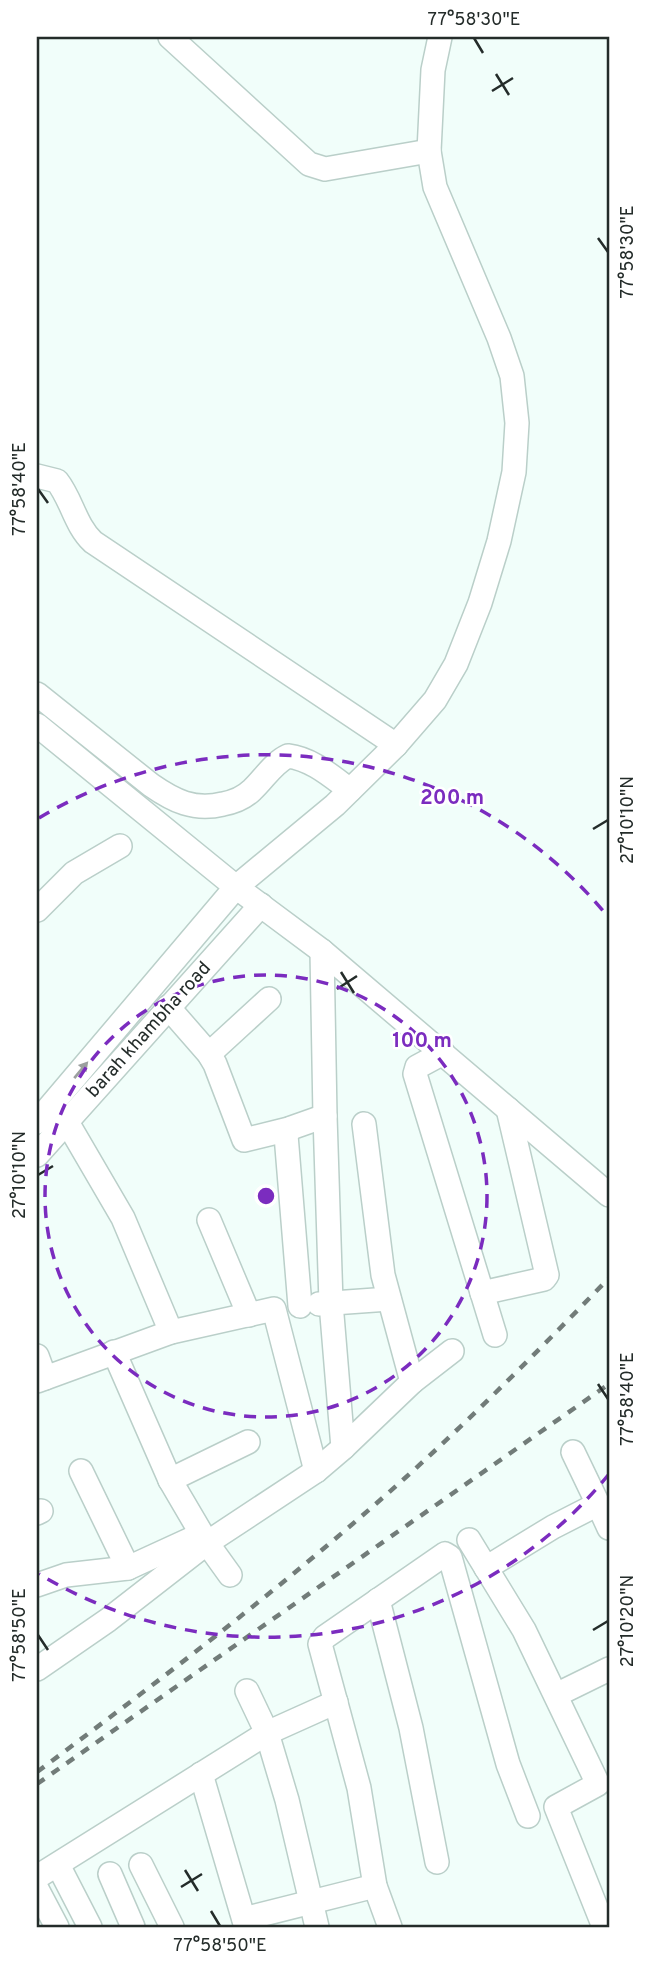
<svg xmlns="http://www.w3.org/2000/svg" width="646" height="1964" font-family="Overpass,sans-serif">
<rect width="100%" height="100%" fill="#f1fefa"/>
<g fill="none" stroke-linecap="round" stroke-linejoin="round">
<defs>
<g id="minor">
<path d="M170 37 309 164 325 169 429 151"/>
<path d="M37 476 57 481C72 500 75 525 93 542L396 745"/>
<path d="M37 694 151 785C174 801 194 811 223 804 234 802 244 798 252 790 264 779 273 763 288 756 312 759 331 776 350 790"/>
<path d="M37 725 236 887 322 951 609 1195"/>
<path d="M37 910 74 873 120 846"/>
<path d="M322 951 325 1116 331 1303 343 1448 412 1382 383 1275 364 1124"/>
<path d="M168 1007 209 1054 215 1064 244 1140 289 1129"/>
<path d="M443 1053 417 1067 415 1074 495 1335"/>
<path d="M209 1054 269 999"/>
<path d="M37 1122 236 887 335 805 396 745 435 700 456 664 480 603 499 541 514 472 517 423 512 376 499 338 435 187 429 151 433 70 440 37"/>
<path d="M67 1122 123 1218 171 1332"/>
<path d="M37 1155 261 905"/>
<path d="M209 1220 249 1315"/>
<path d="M482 1293 544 1279 547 1275 508 1109"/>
<path d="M319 1304 389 1299"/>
<path d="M300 1306 286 1135 291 1128 325 1116"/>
<path d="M114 1352 170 1480 207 1543 316 1471 343 1448"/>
<path d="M37 1356 45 1378"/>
<path d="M37 1381 171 1332 274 1309 316 1471"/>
<path d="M412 1382 452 1351"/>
<path d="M573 1452 598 1504"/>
<path d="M81 1471 128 1568"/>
<path d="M170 1480 248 1442"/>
<path d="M37 1513 41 1511"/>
<path d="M469 1540 524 1630 598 1784 556 1807 604 1927"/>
<path d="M486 1568 553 1527 598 1504 609 1528"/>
<path d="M37 1585 66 1575 128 1568 200 1535"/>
<path d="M378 1600 411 1728 437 1862"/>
<path d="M37 1669 108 1620 207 1543 230 1575"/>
<path d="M247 1691 267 1733 287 1800 317 1927"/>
<path d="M556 1695 609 1669"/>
<path d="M201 1774 246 1927"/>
<path d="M58 1865 90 1927"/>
<path d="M141 1865 172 1927"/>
<path d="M110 1874 133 1927"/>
<path d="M37 1877 267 1733 336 1702"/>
<path d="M37 1889 57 1927"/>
<path d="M244 1919 375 1886"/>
<path d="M390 1927 375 1886 359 1788 320 1644 325 1637 445 1554 450 1557 508 1764 528 1816"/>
</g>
</defs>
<use href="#minor" stroke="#bacfc9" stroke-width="26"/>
<use href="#minor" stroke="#fff" stroke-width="23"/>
<g stroke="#727c79" stroke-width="4.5" stroke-dasharray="9 9" stroke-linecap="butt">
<path d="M37 1772C163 1678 288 1583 405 1478 476 1414 543 1346 609 1278"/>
<path d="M37 1784 609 1384"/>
</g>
</g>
<defs><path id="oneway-solid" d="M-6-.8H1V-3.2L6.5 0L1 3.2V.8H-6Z" transform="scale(1.75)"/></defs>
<use fill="#9ca09f" href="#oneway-solid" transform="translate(81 1070) rotate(-50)"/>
<path fill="none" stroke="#242c2a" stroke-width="2.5" d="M474 38 483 53M496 74 509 95M492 91 513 78M598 238 608 252M38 489 48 503M593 829 608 820M341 972 354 993M337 989 357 976M38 1175 53 1166M598 1384 608 1399M593 1630 608 1621M38 1635 48 1650M185 1870 198 1891M181 1887 202 1874M211 1911 220 1926"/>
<g fill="none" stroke="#7b2cbf" stroke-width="3.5" stroke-dasharray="12 9">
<circle cx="266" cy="1196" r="221"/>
<path d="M609 1474A441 441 0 0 1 39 1574M39 818A441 441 0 0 1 609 918"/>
</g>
<g text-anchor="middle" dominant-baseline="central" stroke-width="5" stroke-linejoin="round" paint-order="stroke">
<g font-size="19" fill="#242c2a" stroke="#fff">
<text transform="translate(149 1030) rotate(-48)">barah khambha road</text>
</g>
</g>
<circle cx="266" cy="1196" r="10" fill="#7b2cbf" stroke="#fff" stroke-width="3.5"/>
<g font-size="21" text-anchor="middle" font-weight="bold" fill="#7b2cbf" stroke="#fff" stroke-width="5" stroke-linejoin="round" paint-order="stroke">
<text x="452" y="804">200 m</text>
<text x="422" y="1047">100 m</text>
</g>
<rect width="646" height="1964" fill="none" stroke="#ffffff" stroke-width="77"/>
<rect x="38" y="38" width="570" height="1888" fill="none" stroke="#242c2a" stroke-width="2.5"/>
<g font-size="18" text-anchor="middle" fill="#242c2a">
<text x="474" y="25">77°58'30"E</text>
<text transform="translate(627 252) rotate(-90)" y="6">77°58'30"E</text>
<text transform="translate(19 489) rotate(-90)" y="6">77°58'40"E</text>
<text transform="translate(627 820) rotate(-90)" y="6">27°10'10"N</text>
<text transform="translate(19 1175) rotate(-90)" y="6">27°10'10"N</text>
<text transform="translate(627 1399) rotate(-90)" y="6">77°58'40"E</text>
<text transform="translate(627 1621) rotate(-90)" y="6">27°10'20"N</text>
<text transform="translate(19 1635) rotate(-90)" y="6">77°58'50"E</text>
<text x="220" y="1951">77°58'50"E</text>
</g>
</svg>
